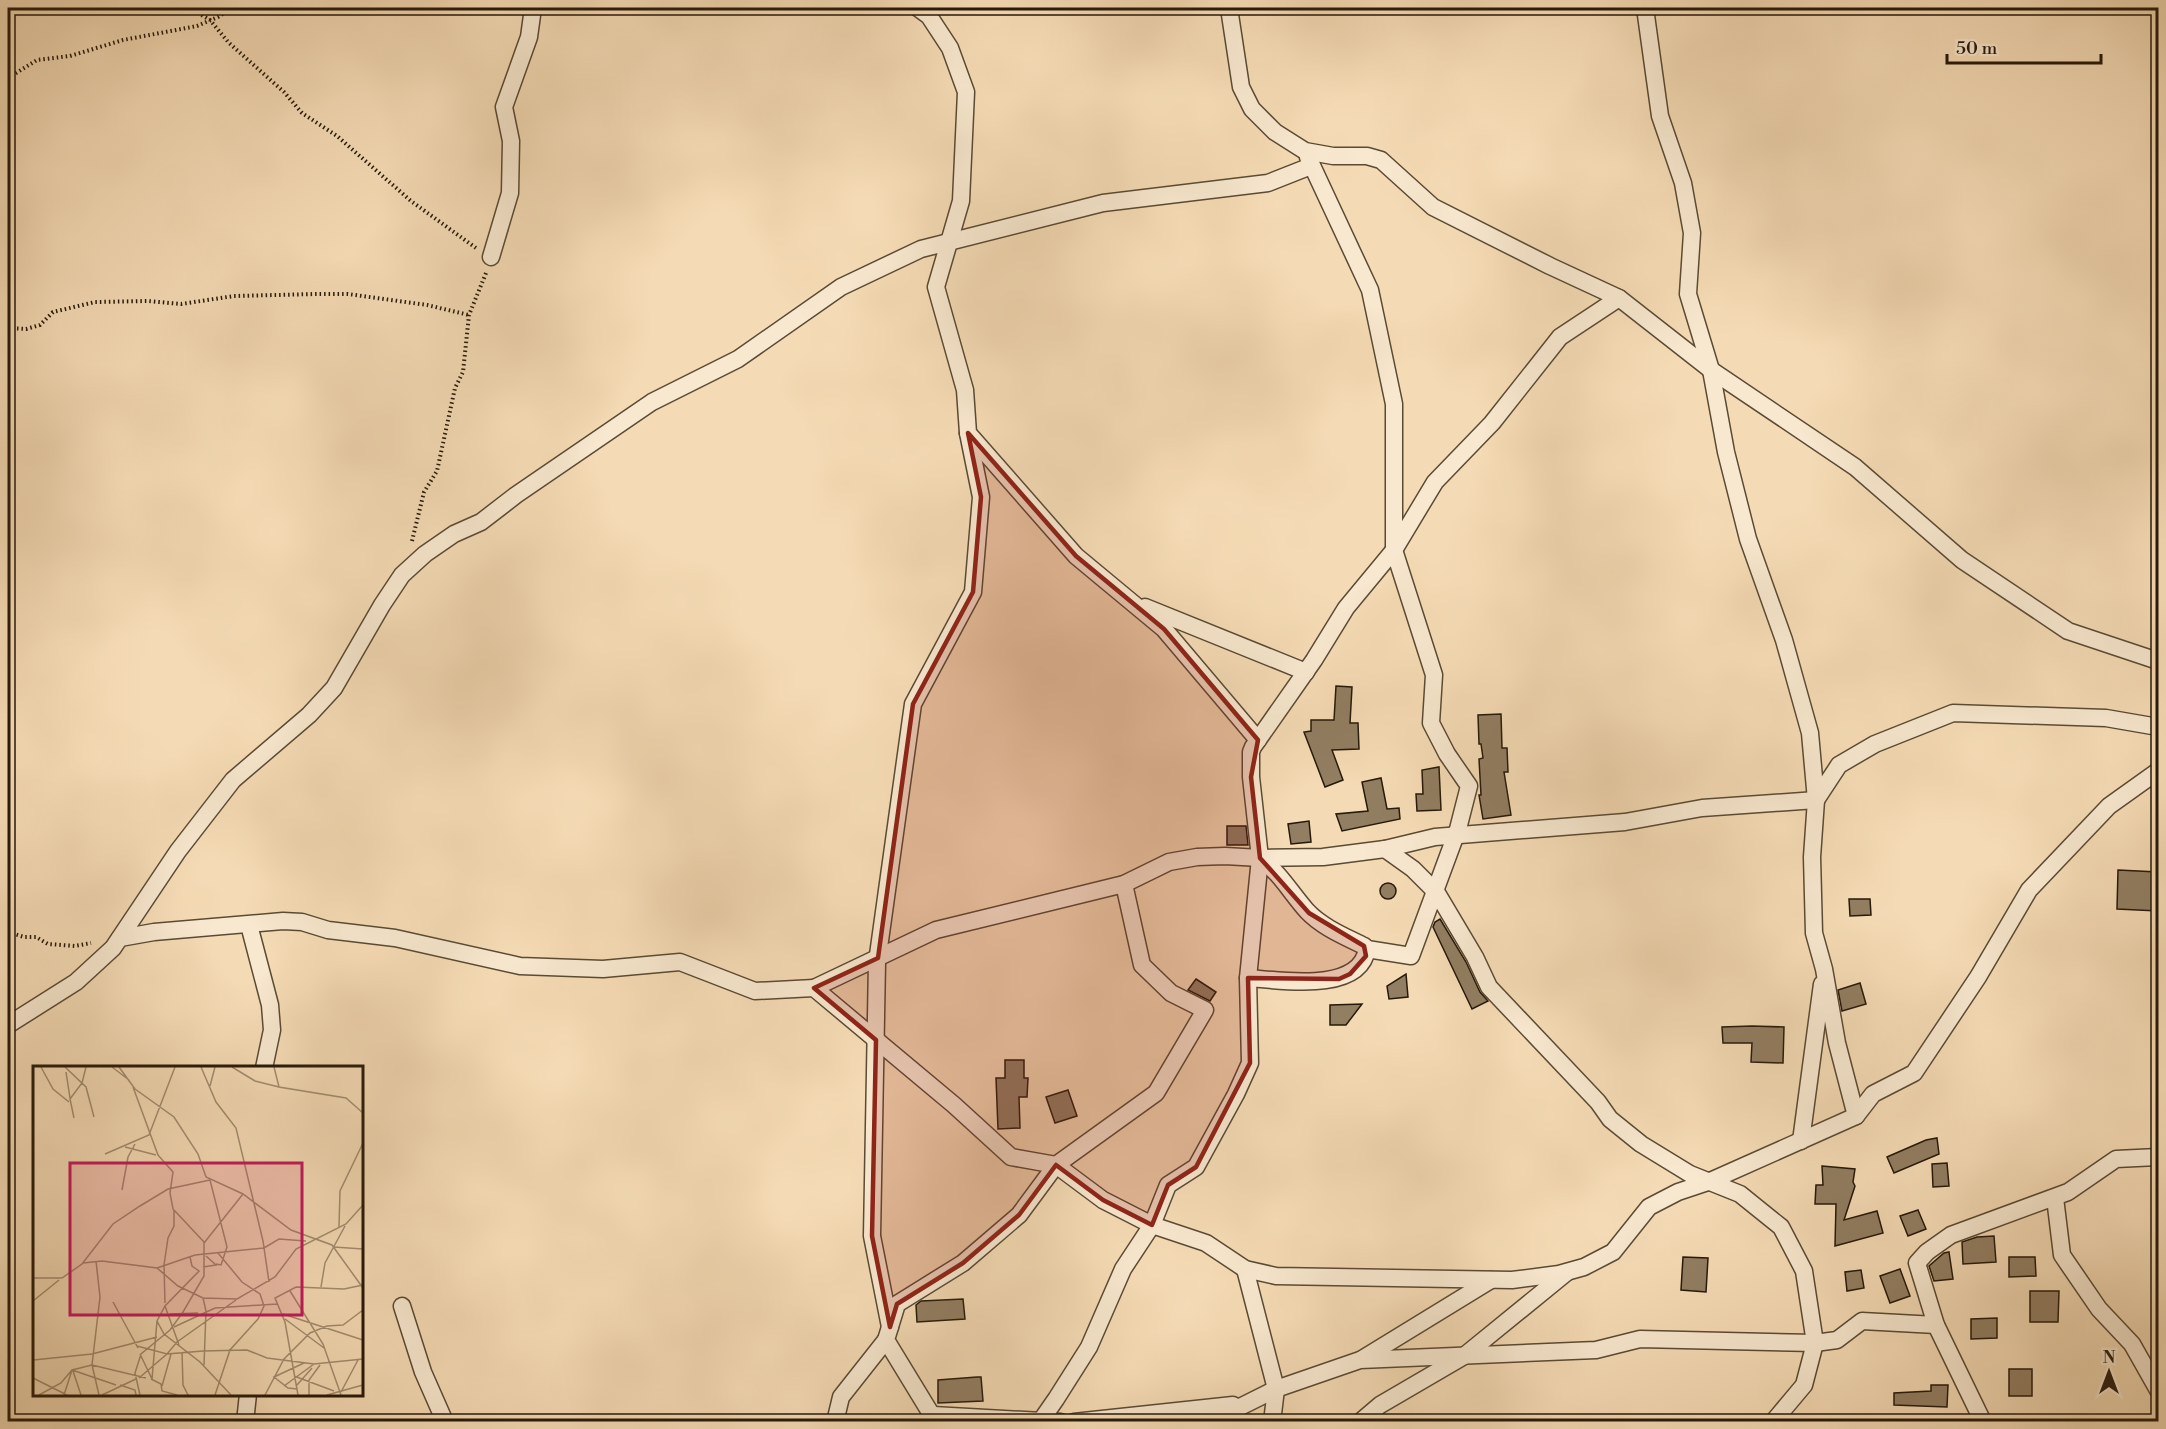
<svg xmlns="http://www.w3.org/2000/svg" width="2166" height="1429" font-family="'Libre Bodoni',serif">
<rect width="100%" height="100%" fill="#f5dbb5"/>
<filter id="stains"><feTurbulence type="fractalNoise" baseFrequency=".00333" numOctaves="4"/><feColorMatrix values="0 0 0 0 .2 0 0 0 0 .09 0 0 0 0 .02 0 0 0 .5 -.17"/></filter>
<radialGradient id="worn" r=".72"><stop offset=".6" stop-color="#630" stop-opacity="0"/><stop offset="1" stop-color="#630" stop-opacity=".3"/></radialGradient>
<g fill="#927e62" stroke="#261909" stroke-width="1.5">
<path d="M1336 686 1352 687 1350 723H1358L1359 749 1332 750 1343 780 1325 787 1304 732 1311 731V720H1334Z"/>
<path d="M1501 714 1502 748H1507L1508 772H1504L1511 815 1483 819 1479 795H1481L1479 759 1483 758 1481 744H1479L1478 715Z"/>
<path d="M1439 767 1441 810 1417 811 1416 794H1423L1422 770Z"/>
<path d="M1381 778 1387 809 1399 808 1400 819 1342 831 1336 814 1368 811 1362 782Z"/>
<path d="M1309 821 1311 842 1291 844 1288 824Z"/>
<path d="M1227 826H1246L1248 845H1227Z"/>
<path d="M2118 870 2158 872V911L2117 909Z"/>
<circle cx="1388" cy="891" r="8"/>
<path d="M1849 899H1870L1871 915 1850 916Z"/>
<path d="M1440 919 1466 962 1480 992 1488 1001 1472 1009 1433 927 1435 922Z"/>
<path d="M1406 974 1408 997 1389 999 1387 986Z"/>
<path d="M1196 979 1216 992 1210 1001 1188 990Z"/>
<path d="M1860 983 1866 1004 1842 1011 1838 990Z"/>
<path d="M1362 1004 1346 1025H1330V1005Z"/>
<path d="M1752 1026 1784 1027 1783 1063 1751 1062 1752 1043H1723L1722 1027Z"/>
<path d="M1005 1060H1024V1078H1028L1027 1097H1019L1020 1128 998 1129 996 1078H1005Z"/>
<path d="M1068 1090 1077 1116 1055 1123 1046 1097Z"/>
<path d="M1937 1138 1939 1154 1894 1173 1887 1157 1926 1140Z"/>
<path d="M1947 1163 1949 1186 1933 1187 1932 1164Z"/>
<path d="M1822 1166 1855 1169 1853 1182 1855 1186 1844 1220 1877 1211 1883 1233 1835 1246 1836 1204H1815L1816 1185H1823Z"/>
<path d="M1918 1210 1926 1229 1908 1236 1900 1216Z"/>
<path d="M1994 1236 1996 1262 1963 1264 1962 1242 1977 1237Z"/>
<path d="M1949 1252 1953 1279 1934 1281 1929 1266 1944 1253Z"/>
<path d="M1683 1257 1708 1258 1706 1292 1681 1290Z"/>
<path d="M2009 1257H2035L2036 1276 2009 1277Z"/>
<path d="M1900 1269 1910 1296 1890 1303 1880 1276Z"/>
<path d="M1861 1270 1864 1288 1847 1291 1845 1272Z"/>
<path d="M2030 1291H2059L2058 1322H2030Z"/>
<path d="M963 1299 965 1319 917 1322 916 1305 921 1301Z"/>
<path d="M1997 1318V1338L1971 1339V1319Z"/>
<rect x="2009" y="1369" width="23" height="27"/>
<path d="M977 1377H981L983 1401 938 1403V1380Z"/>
<path d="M1931 1385H1948L1947 1407 1894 1405V1393L1931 1391Z"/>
</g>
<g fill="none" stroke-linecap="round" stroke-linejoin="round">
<defs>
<g id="minor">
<path d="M918 8 929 16 950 48 966 92 961 201 936 287 965 390 968 433 1076 556 1164 629 1258 740"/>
<path d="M1229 8 1241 87 1252 109 1275 132 1305 151 1333 156H1367L1381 160 1433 207 1550 266 1619 298 1711 370 1855 467 1962 560 2068 631 2158 661"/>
<path d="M1645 8 1660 116 1683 183 1692 233 1688 294 1711 370 1726 452 1748 539 1784 640 1810 733 1816 800 1812 857 1814 933 1824 969 1837 1043 1856 1116"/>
<path d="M1308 157 1370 290 1394 404V550L1434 675 1431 723 1447 754 1469 786 1458 829 1411 956 1367 949"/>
<path d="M491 257 510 193 511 141 504 107 529 37 533 8"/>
<path d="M1145 607 1306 672"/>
<path d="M1816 800 1839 765 1875 744 1953 713 2106 718 2158 727"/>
<path d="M1385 849 1413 869 1437 893 1475 957 1489 987 1598 1102 1610 1119 1641 1144 1690 1174 1740 1194 1781 1227 1804 1271 1815 1343 1804 1385 1773 1422"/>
<path d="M249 925 270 1005 272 1030 264 1068"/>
<path d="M120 938 154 932 283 921 302 922 328 930 395 938 520 966 603 969 680 962 755 991 814 988 954 1105 1011 1157 1056 1165 1103 1200 1152 1225 1206 1243 1245 1269 1276 1276 1512 1280 1559 1274 1584 1267 1613 1252 1649 1207 1678 1192 1708 1182 1856 1116 1873 1094 1914 1073 1978 977 2029 890 2109 806 2158 771"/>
<path d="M1248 978C1279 980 1360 994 1367 949L1364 946C1344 936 1322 927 1307 911 1291 893 1280 873 1260 858"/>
<path d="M814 988 936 930 1124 884 1169 862 1197 857 1225 856 1260 858 1323 857 1385 849 1435 837 1625 822 1702 808 1816 800"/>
<path d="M8 1025 76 982 113 948 178 851 233 780 309 715 334 688 382 605 402 575 425 554 454 534 481 522 516 495 652 402 738 359 841 287 921 249 1103 203 1268 183 1311 166"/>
<path d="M1801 1141 1822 984"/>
<path d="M2055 1198 2062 1255 2099 1309 2132 1344 2158 1390"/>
<path d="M1245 1269 1276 1389 1272 1422"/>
<path d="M402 1306 423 1372 445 1422"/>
<path d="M890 1327 872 1236 877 962 913 704 973 592 981 497 968 433"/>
<path d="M1362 1359 1491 1280"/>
<path d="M933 1415 1061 1422"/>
<path d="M245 1422 248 1394"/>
<path d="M835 1422 841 1397 886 1340"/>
<path d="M936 1422 886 1340 897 1304 963 1263 1019 1215 1056 1165 1156 1093 1205 1010 1171 993 1142 965 1124 884"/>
<path d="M1040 1422 1056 1399 1089 1347 1123 1269 1152 1225 1168 1185 1196 1167 1236 1094 1250 1063 1248 978 1260 858 1251 777V752L1253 747 1314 660 1346 608 1394 550 1435 482 1492 423 1560 337 1619 298"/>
<path d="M1074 1422 1233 1405"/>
<path d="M1210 1422 1276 1389 1360 1360 1596 1350 1640 1339 1815 1343 1837 1340 1862 1321 1936 1325"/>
<path d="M1360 1422 1380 1405 1464 1356 1566 1273"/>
<path d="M1983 1422 1936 1325 1917 1263 1927 1252 1951 1235 2068 1192 2116 1159 2158 1157"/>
</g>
</defs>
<use href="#minor" stroke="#5a4a34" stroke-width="19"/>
<g stroke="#261909" stroke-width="4" stroke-dasharray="1.5 3" stroke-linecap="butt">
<path d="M190 8 210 20 229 43 284 92 302 113 337 136 411 201 476 248"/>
<path d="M8 78 37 60 70 56 123 40 197 26 218 17 232 8"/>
<path d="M8 328 26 329 40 325 53 312 95 302 148 301 181 304 234 296 317 294H348L427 305 469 315"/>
<path d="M412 541 424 492 437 471 455 388 463 372 469 315 486 273"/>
<path d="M8 932 24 937H36L48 944 75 946 91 943"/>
</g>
<use href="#minor" stroke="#f8e8cf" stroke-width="16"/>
</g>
<path fill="#8f2418" fill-opacity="0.2" stroke="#8f2418" stroke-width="4.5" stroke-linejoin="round" d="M968 433 1076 556 1164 629 1258 740 1251 777 1260 858 1309 913 1364 946 1366 956 1350 974 1339 979 1248 978 1250 1063 1196 1167 1168 1185 1152 1225 1103 1200 1056 1165 1019 1215 963 1263 897 1304 890 1327 872 1236 876 1040 814 988 878 958 913 704 973 592 981 497Z"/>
<g transform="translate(33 1066)">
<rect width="330" height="330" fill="#f5dbb5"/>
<path fill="none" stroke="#a28d70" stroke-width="1.5" d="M8 1 20 23 36 36M32 1 53 21 61 51M79 1 96 14M86 1 102 23 141 51 165 88 173 111 210 128 258 164 299 179 330 222M168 1 183 36 203 62 230 175 236 216M199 1 222 15 246 21M241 1 246 21 313 32 330 47M33 6 37 32M177 20 182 1M100 21 125 89 140 106 137 127 140 143 171 176M41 52 37 33 49 17 53 1M92 81 123 89M72 88 116 69 142 1M177 114 194 181 188 199 183 198M89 124 95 91 102 78M306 161 307 125 330 77M301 181 330 183M63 195 67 231 59 299 66 329M50 197 69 195 124 202 145 220 170 232 204 233 242 211 263 183 313 158 330 139M170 201 183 199 173 190M124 202 162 189 231 182 246 173 273 175M0 212H29L49 198 80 158 107 140 135 123 177 114M288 221 292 197 312 160M257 225 290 278 308 329M170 232 173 245 171 299M0 235 26 214M80 236 105 282M132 237 131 199 135 172 141 160V144M137 248 165 247M250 248 330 274M252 253 291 282M124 255 131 268 167 296 198 329M141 261 182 242 244 238M146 279 132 240 166 205 159 200 157 191M104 280 134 288 144 276 203 234M149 286 150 319 155 329M107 288 119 313M0 294 59 288 124 271M40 305 48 329M261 310 301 325M0 312 34 329M106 312 134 288 170 285 214 284 234 292 281 298 330 293M118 313 128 318 129 325 144 329M119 313 124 255 132 240M87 319 102 324 103 329M264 319 279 302M129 320 138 288M251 320 281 298M264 323 255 322 241 311 271 297M308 326 325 294M6 329 28 317 39 304 59 299 113 312M31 329 39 304 83 319M69 329 103 313M107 329 102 307 108 288 137 264 150 246 171 210V177L210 128M182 329 197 284 225 253 231 240 227 228 209 216 185 187M232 329 251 293 277 267 294 260 310 259 330 244M265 329 252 256 242 232 263 221 311 223 330 219M276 329V314L287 299M294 329 330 319"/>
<path fill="#c2185b" fill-opacity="0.15" stroke="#c2185b" stroke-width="3" d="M37 97H269V249H37Z"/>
<rect width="330" height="330" fill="none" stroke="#261909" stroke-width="3"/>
</g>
<rect width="2166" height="1429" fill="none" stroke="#f5dbb5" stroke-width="30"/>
<rect x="9" y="9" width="2148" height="1411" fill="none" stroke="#261909" stroke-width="3"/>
<rect x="15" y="15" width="2136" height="1399" fill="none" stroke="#261909" stroke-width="1.5"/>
<g transform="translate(2109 1372)" stroke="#f8e8cf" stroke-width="4.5" paint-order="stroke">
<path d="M0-4.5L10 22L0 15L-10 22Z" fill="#261909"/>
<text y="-9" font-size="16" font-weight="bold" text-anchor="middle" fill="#261909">N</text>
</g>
<path d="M1947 54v9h154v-9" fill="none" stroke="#261909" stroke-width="3"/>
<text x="1956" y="54" font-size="18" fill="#261909" stroke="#f8e8cf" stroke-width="4.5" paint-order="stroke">50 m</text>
<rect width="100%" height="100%" filter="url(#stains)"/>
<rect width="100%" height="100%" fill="url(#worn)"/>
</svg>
